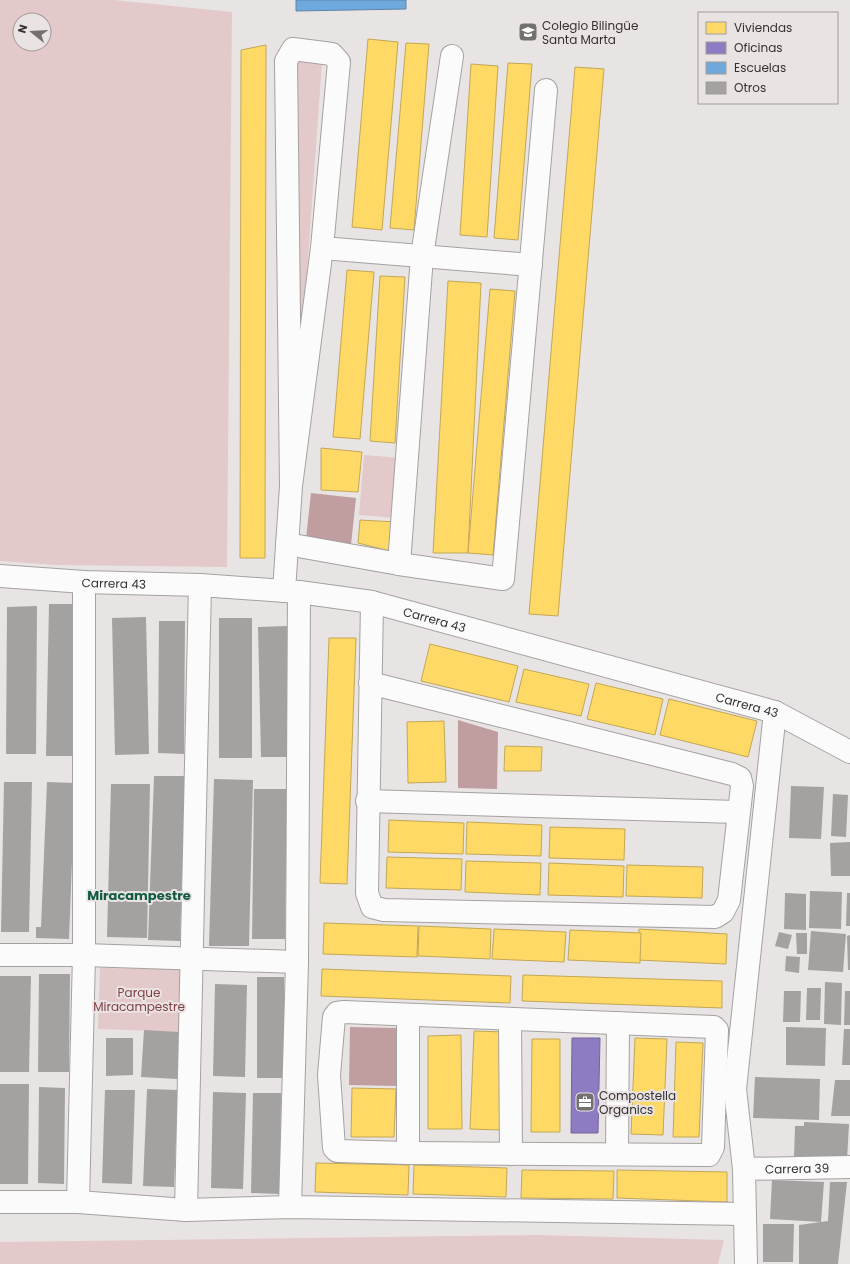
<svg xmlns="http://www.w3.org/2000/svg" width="850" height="1264" font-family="Poppins,sans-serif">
<rect width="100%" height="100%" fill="#e9e4e4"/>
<g fill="#e4c9ca" fill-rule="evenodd">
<path d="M0 0H114L232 12 227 567 55 565 0 561ZM20 20H44V44H20Z"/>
<path d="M296 62 322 63 299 385Z"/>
<path d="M364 455 402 458 397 518 359 515Z"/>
<path d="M100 968 183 969 180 1032 98 1029Z"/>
<path d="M537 1235 724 1240 718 1264H0V1242Z"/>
</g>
<g fill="#c09d9f">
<path d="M311 493 356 498 351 545 306 539Z"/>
<path d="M458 720 498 732 497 789 458 788Z"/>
<path d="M350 1027 398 1028 396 1086 349 1085Z"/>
</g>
<g fill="#ffd966" stroke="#c2a756">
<path d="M368 39 398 42 382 230 352 227Z"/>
<path d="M406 43 429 44 414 230 390 228Z"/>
<path d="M266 45 265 558H240L241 50Z"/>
<path d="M508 63 532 64 518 240 494 238Z"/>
<path d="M471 64 498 66 487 237 460 235Z"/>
<path d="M575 67 604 69 558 616 529 614Z"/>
<path d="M347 270 374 272 360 439 333 437Z"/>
<path d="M380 276 405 277 395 443 370 441Z"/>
<path d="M448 281 481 283 468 553H433Z"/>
<path d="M490 289 515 291 493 555 468 553Z"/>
<path d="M321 448 362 452 358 492 321 490Z"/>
<path d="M360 520 396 522 394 552 358 543Z"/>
<path d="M329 638H356L347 884 320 883Z"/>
<path d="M430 644 518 666 509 702 421 681Z"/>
<path d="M524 669 589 684 581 716 516 702Z"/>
<path d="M596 683 663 699 655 735 587 719Z"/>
<path d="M669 699 757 721 748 757 660 735Z"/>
<path d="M444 721 446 782 408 783 407 722Z"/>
<path d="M505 746 542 747 541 771H504Z"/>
<path d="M389 820 464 823 463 854 388 852Z"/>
<path d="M467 822 542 825 541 856 466 854Z"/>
<path d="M550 827 625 829 624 860 549 858Z"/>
<path d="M387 857 462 859 461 890 386 888Z"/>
<path d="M466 861 541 863 540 895 465 892Z"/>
<path d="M549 863 624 866 623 897 548 895Z"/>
<path d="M627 865 703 867 702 898 626 896Z"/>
<path d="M324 923 418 926 417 957 323 954Z"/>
<path d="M419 926 491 929 490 959 418 956Z"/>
<path d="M494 929 566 932 564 962 492 959Z"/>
<path d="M639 929 727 934 726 964 637 960Z"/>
<path d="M570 930 641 933 640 963 568 960Z"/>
<path d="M322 969 511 976 510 1003 321 996Z"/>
<path d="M523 975 722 981V1008L522 1001Z"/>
<path d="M474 1031 505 1032 501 1130 470 1129Z"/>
<path d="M461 1035 462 1129H428V1036Z"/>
<path d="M635 1038 667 1039 663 1135 631 1134Z"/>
<path d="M532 1039H560V1132H531Z"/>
<path d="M676 1042 703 1043 699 1137H673Z"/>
<path d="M352 1088 396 1089 394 1137H351Z"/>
<path d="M316 1163 409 1165 408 1195 315 1192Z"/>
<path d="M414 1165 507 1168 506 1197 413 1194Z"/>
<path d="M522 1170 614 1171 613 1199 521 1198Z"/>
<path d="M617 1170 727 1172V1202L617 1198Z"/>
</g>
<path fill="#8e7cc3" stroke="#736697" d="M572 1038H600L598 1133H571Z"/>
<path fill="#6fa8dc" stroke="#5d84a9" d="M296 0H406V9L296 11Z"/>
<g fill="#a4a1a1">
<path d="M49 604H75L72 756H46Z"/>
<path d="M37 606 36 754H6L7 607Z"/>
<path d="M146 617 149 754 115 755 112 618Z"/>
<rect x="219" y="618" width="33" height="140"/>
<path d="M159 621H185L184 754 158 753Z"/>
<path d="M287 626 289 757H261L258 627Z"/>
<path d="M154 776H185L180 941 148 940Z"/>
<path d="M214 779 253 780 249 946H209Z"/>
<path d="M4 782H32L29 932H1Z"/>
<path d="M47 782 75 783 69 939 36 938V927H41Z"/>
<path d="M111 784H150L147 938 107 937Z"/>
<path d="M791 786 824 787 821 839 789 838Z"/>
<path d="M254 789H287L285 939H252Z"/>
<path d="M833 794 848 795 846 837 831 836Z"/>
<path d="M850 842V876H831L830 843Z"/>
<path d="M810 891 842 892 841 929 809 928Z"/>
<path d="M785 893 806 894V930L784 929Z"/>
<path d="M847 893H850V926H846Z"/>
<path d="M811 931 846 934 843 972 808 970Z"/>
<path d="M779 932 792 935 788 949 775 946Z"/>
<path d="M796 933H807V954H797Z"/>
<path d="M850 935V970H848L847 936Z"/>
<path d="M786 956 800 957 799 973 785 971Z"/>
<path d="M39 974H70L69 1072H38Z"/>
<path d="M0 976H31L29 1072H0Z"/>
<rect x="257" y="977" width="27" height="101"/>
<path d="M825 982 842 983 841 1025 824 1024Z"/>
<path d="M215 984 247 985 245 1077 213 1076Z"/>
<path d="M807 988H821L820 1020H806Z"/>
<path d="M784 991H801L800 1022H783Z"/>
<path d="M845 991H850V1025H844Z"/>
<path d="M786 1027 826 1028 825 1066 786 1065Z"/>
<path d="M844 1029H850V1065H842Z"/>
<path d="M144 1030 180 1032 177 1079 141 1077Z"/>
<path d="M106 1038H133V1075L106 1076Z"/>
<path d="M755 1077 820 1079 819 1120 753 1118Z"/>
<path d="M835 1080H850V1116H831Z"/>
<path d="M0 1084H29L28 1184H0Z"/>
<path d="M39 1087 65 1088 64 1184 38 1183Z"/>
<path d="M147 1089 178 1090 174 1187 143 1186Z"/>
<path d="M105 1090H135L132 1184 102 1183Z"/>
<path d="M213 1092 246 1093 243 1189 211 1188Z"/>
<path d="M253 1093H281L280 1194 251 1193Z"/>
<path d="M804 1122 849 1124 847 1160 794 1158 795 1126H804Z"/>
<path d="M772 1180 824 1182 821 1222 770 1219Z"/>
<path d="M830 1182H847L838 1264H799V1225L828 1221Z"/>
<path d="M763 1224H794L793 1262H763Z"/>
</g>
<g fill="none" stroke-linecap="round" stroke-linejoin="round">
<defs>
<g id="minor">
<path d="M322 248 531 265"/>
<path d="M287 544 399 564 503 579 546 90"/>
<path d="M399 564 422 256 452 56"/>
<path id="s1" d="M0 576 84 582 200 585 299 592 372 602 775 712 850 752"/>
<path d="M284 591 291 486 322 248 339 62 332 54 293 49 286 61 291 486"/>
<path d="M370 683 732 774 740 778 742 786 729 900 723 912 715 917 384 910 372 907 367 893 372 602"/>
<path d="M367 801 737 812"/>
<path d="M0 955H84L297 962"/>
<path d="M344 1012 714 1027 717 1030 713 1147 709 1155 408 1153 337 1151 334 1148 329 1075 334 1017 337 1013Z"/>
<path d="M408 1015V1153"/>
<path d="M510 1019 511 1154"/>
<path d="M617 1154 618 1023"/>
<path id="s2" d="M744 1169 850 1167"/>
<path d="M0 1202H78L186 1210 290 1207 745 1214"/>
<path d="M78 1202 84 955V582"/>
<path d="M290 1207 297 962 299 592"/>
<path d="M186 1210 200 585"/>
<path d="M746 1264 744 1169 735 1089 775 712"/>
</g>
</defs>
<use href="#minor" stroke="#a4a1a1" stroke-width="24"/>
<use href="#minor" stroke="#fcfbfb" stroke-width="22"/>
</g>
<defs>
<symbol id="school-square" viewBox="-11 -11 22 22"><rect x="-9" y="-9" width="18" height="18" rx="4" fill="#737070" stroke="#eae3e3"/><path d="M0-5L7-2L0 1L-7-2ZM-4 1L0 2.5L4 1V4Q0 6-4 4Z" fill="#fff"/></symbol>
<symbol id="office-square" viewBox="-11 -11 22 22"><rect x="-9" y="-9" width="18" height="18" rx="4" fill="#737070" stroke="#eae3e3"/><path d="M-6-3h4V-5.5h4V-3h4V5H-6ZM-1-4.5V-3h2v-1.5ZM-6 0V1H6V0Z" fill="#fff"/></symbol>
</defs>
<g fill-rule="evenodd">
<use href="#school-square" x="517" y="21" width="22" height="22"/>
<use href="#office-square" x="574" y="1091" width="22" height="22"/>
</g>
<g text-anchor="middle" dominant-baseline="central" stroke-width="4" stroke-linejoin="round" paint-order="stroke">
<g font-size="12" fill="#333131" stroke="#eae3e3" text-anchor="start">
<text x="542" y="25">Colegio Bilingüe<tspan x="542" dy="14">Santa Marta</tspan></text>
<text x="599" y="1095">Compostella<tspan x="599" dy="14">Organics</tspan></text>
</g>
<g font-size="12" fill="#333131" stroke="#eae3e3">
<text stroke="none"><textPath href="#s1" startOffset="114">Carrera 43</textPath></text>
<text stroke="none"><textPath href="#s1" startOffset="438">Carrera 43</textPath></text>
<text stroke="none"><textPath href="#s1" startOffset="762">Carrera 43</textPath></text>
<text stroke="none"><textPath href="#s2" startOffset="53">Carrera 39</textPath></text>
</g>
<g font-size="12" fill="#814045" stroke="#eae3e3">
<text x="139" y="992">Parque<tspan x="139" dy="14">Miracampestre</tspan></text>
</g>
<g font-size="13" font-weight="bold" fill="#115b43" stroke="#eae3e3">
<text x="139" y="895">Miracampestre</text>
</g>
</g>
<rect x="698" y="12" width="140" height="92" fill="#eae3e3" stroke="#a19c9c"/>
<rect x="706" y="22" width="20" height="12" fill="#ffd966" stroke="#a19c9c"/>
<text x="734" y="32" font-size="12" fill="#333131">Viviendas</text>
<rect x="706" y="42" width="20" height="12" fill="#8e7cc3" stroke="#a19c9c"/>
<text x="734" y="52" font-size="12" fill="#333131">Oficinas</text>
<rect x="706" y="62" width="20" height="12" fill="#6fa8dc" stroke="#a19c9c"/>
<text x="734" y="72" font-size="12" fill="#333131">Escuelas</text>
<rect x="706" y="82" width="20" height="12" fill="#a4a1a1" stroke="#a19c9c"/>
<text x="734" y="92" font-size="12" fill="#333131">Otros</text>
<g transform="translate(32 32) rotate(288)"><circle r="19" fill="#eae3e3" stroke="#a19c9c"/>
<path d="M0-3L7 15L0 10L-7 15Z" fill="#737070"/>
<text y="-6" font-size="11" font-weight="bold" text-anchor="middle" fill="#333131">N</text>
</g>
</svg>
